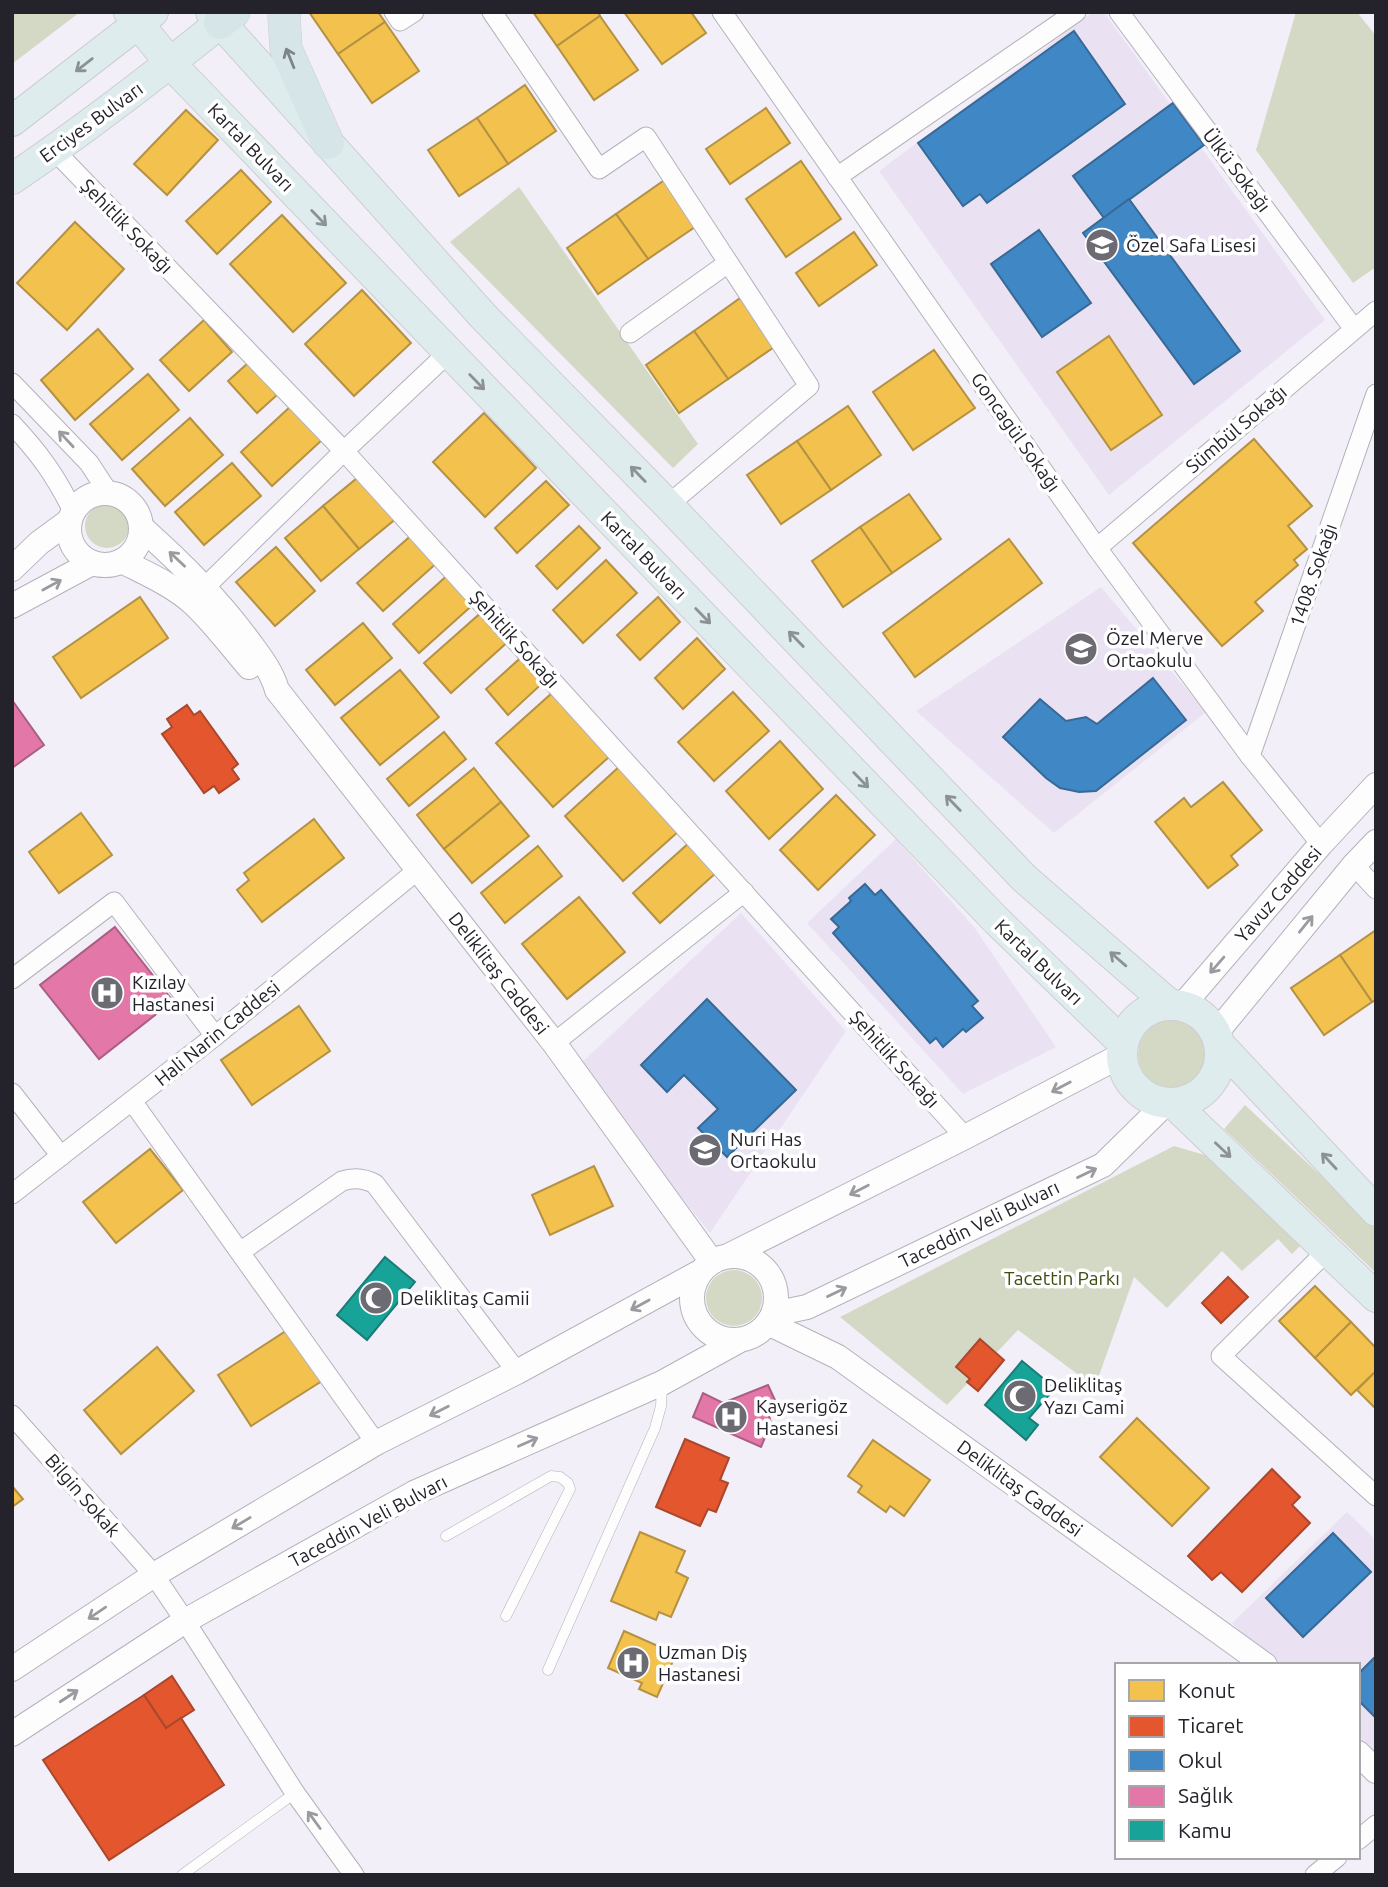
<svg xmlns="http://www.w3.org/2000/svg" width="1388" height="1887" font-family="Ubuntu,sans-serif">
<rect width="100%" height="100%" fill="#f2eff9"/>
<g fill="#eae2f2">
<path d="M1093 12H1104L1325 320 1109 495 879 171Z"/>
<path d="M1101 587 1206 712 1054 833 916 711Z"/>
<path d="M896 839 974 927 1056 1047 963 1094 807 923Z"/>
<path d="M741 913 846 1031 710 1233 577 1067Z"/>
<path d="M1347 1512 1376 1540V1760L1358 1743V1665H1276L1232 1623Z"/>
</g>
<g fill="#d4d9c5">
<path d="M12 12H80L12 64Z"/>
<path d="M1296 12H1357L1376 36V267L1353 283 1256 150Z"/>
<path d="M519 187 698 444 673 468 450 242Z"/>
<circle cx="107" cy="526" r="22"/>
<circle cx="1172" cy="1054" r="34"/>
<path d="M1245 1105 1376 1227V1273L1224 1129Z"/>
<path d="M1174 1146 1208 1156 1308 1238 1292 1254 1278 1239 1242 1271 1222 1251 1167 1308 1134 1277 1095 1387 1018 1330 947 1405 840 1317Z"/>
<circle cx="734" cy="1298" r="28"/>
</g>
<g fill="#f2c14e" stroke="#b49143" stroke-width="2">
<path d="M309 12H378L385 22 338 54Z"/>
<path d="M533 12H598L600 16 557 46Z"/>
<path d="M624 12H691L706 33 662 64Z"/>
<path d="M600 16 638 70 594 100 557 46Z"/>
<path d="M385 22 419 71 372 103 338 54Z"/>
<path d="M525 85 556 131 508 164 477 118Z"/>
<path d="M766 108 790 143 730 184 706 149Z"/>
<path d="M186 110 218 140 167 195 134 164Z"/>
<path d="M477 118 508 164 459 196 428 150Z"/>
<path d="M801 161 841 219 786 257 746 199Z"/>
<path d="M241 170 271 202 217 254 186 221Z"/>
<path d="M666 179 698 225 648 259 616 214Z"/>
<path d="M616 214 648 259 598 294 567 248Z"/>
<path d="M282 215 346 283 293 332 230 264Z"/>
<path d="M75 222 124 269 67 330 17 283Z"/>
<path d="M854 232 877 265 819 306 796 273Z"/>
<path d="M362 290 411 343 354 396 305 344Z"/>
<path d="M743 296 777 345 728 379 694 331Z"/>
<path d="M204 320 232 352 189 391 160 360Z"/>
<path d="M98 329 133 369 75 420 41 380Z"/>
<path d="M694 331 728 379 679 413 646 365Z"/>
<path d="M1109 336 1162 415 1111 450 1057 372Z"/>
<path d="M934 350 975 408 913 450 873 392Z"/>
<path d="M248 363 277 395 257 413 228 381Z"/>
<path d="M148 374 179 410 122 460 90 424Z"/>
<path d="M291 406 322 440 272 486 241 452Z"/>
<path d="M848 406 881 455 831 490 797 441Z"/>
<path d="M484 413 536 468 485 517 433 462Z"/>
<path d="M190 418 223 455 165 506 132 469Z"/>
<path d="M1254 439 1312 506 1288 526 1307 549 1294 560 1298 565 1255 602 1263 611 1222 646 1133 543Z"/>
<path d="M797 441 831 490 781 524 747 475Z"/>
<path d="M232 463 261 496 204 545 175 512Z"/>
<path d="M362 474 398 517 359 549 323 506Z"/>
<path d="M546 481 569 505 517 553 495 528Z"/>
<path d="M909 494 941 539 892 573 860 527Z"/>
<path d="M323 506 359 549 321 581 285 538Z"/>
<path d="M579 526 600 548 557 589 536 566Z"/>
<path d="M860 527 892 573 843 607 812 561Z"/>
<path d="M414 533 439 561 383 611 357 583Z"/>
<path d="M1009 539 1042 583 915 677 883 633Z"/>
<path d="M276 547 315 591 275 626 236 582Z"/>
<path d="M606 560 637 593 583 643 553 610Z"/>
<path d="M450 573 476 602 419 653 393 624Z"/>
<path d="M140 597 168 638 81 698 53 657Z"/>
<path d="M658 597 680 622 640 660 617 635Z"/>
<path d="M484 610 511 639 451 693 424 663Z"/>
<path d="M363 623 392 658 335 705 306 670Z"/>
<path d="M697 638 725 669 683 709 655 678Z"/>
<path d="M526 653 548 678 508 715 486 689Z"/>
<path d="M400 670 439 717 380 765 341 718Z"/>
<path d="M733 692 769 731 714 781 678 742Z"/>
<path d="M552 693 609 757 553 807 496 743Z"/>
<path d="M444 732 466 759 409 806 387 779Z"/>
<path d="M780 741 823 789 769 839 726 791Z"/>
<path d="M620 766 679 831 623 881 565 816Z"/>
<path d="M474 768 501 802 444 849 417 815Z"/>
<path d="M1223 782 1262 830 1231 856 1238 865 1208 888 1155 822 1184 798 1191 807Z"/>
<path d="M836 795 875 835 818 890 780 850Z"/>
<path d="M501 802 529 836 472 883 444 849Z"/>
<path d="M81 813 112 855 59 893 29 852Z"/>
<path d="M314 819 344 858 262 922 237 890 249 880 244 873Z"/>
<path d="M690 842 717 872 660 923 633 893Z"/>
<path d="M538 846 562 876 505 923 481 893Z"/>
<path d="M579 897 625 952 567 999 522 944Z"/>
<path d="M1376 930V1000L1372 1002 1340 955Z"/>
<path d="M1340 955 1372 1002 1324 1035 1291 988Z"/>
<path d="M299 1006 330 1051 252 1105 221 1060Z"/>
<path d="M150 1149 183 1190 116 1243 83 1202Z"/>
<path d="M594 1166 613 1206 550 1235 532 1195Z"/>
<path d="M1315 1286 1351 1322 1315 1358 1279 1321Z"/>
<path d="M1351 1322 1376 1348V1371L1351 1395 1315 1358Z"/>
<path d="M289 1329 322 1381 251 1426 218 1375Z"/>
<path d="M157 1347 194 1391 121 1454 84 1410Z"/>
<path d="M1376 1371V1409L1357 1390Z"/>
<path d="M1137 1418 1209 1488 1172 1526 1100 1457Z"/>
<path d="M873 1440 930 1480 904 1516 890 1506 886 1512 858 1492 862 1486 848 1476Z"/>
<path d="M12 1486 23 1499 12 1507Z"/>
<path d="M640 1532 685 1551 676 1572 688 1578 671 1617 659 1612 656 1620 611 1601Z"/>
<path d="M624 1631 676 1654 657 1697 639 1689 642 1683 608 1668Z"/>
</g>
<g fill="#e4572e" stroke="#aa472d" stroke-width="2">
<path d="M187 705 194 715 200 711 238 764 232 769 239 779 219 793 214 786 204 793 162 734 172 727 167 719Z"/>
<path d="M1228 1277 1248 1297 1221 1323 1202 1303Z"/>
<path d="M980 1339 1004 1360 978 1391 967 1382 970 1379 956 1367Z"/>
<path d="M685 1439 729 1458 720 1480 728 1483 716 1512 708 1509 700 1526 656 1507Z"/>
<path d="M1272 1469 1300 1497 1292 1505 1310 1523 1242 1592 1221 1572 1212 1580 1188 1556Z"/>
<path d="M172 1676 194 1710 166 1728 144 1695Z"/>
<path d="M144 1695 166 1728 181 1718 224 1785 109 1860 43 1760Z"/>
</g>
<g fill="#3f88c5" stroke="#376996" stroke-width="2">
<path d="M1074 31 1125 104 987 203 980 194 963 206 918 143Z"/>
<path d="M1173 103 1204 145 1104 218 1073 176Z"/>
<path d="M1129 199 1240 351 1194 384 1083 233Z"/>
<path d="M1039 230 1091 303 1042 337 991 264Z"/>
<path d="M1153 678 1186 720 1096 791 1079 792 1060 788 1046 778 1003 737 1040 699 1066 721 1086 717 1097 724Z"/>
<path d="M865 884 875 895 881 890 978 1001 972 1006 983 1018 966 1032 963 1029 943 1047 936 1038 930 1043 833 933 839 927 831 919 851 901 849 898Z"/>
<path d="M707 999 796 1090 727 1157 698 1128 718 1109 684 1075 667 1092 641 1065Z"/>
<path d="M1333 1533 1371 1572 1303 1637 1266 1598Z"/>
<path d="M1376 1656V1718L1358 1700V1674Z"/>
</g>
<g fill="#e377a8" stroke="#aa5e82" stroke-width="2">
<path d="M12 700 44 745 12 768Z"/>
<path d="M115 927 173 1001 99 1059 40 985Z"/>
<path d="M768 1385 779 1409 769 1416 771 1423 761 1447 693 1417 703 1393 723 1403Z"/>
</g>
<g fill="#17a398" stroke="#1b7c77" stroke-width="2">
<path d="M385 1257 415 1282 367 1340 337 1315Z"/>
<path d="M1022 1361 1055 1388 1029 1418 1038 1425 1026 1440 985 1405Z"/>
</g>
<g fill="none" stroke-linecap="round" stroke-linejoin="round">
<defs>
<g id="service">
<path d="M446 1536 551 1476 560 1477 568 1483 570 1489 506 1616"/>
<path d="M548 1670 655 1428 661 1406 662 1386"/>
<path d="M182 1875 295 1793"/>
</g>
<g id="minor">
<path d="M394 12 400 21 414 12"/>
<path d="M492 12 599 169 646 137 809 386 668 505"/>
<path d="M722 12 1097 548 1250 756 1321 844"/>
<path d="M1119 12 1354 329"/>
<path d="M54 150 344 451 965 1137"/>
<path d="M837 177 1076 12"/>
<path d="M630 333 728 263"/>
<path d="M12 383 89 463 108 492"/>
<path d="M12 424C40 454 55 475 73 511"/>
<path d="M1097 548 1376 311"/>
<path d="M205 587 344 451 448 353"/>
<path d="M1250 756 1376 394"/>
<path d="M1354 865 1376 889"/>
<path d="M12 979 114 902 215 1036"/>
<path d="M554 1043 744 892"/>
<path d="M12 1093 61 1156"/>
<path d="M132 1101 376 1443"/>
<path d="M12 1194 215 1036 419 869"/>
<path d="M1328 1250 1221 1356 1376 1496"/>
<path d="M240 1252 342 1181C354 1177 364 1178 375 1184L517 1372"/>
<path d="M12 1415 154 1575 185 1621 295 1793 354 1875"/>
<path d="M1358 1840 1376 1825"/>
<path d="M1315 1875 1337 1857"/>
</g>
<g id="tertiary">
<circle cx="105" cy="529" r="36"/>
<path d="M141 527C181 563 218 599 250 643 261 658 272 672 277 690L554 1043 712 1262"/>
<path d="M122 561C147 574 173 585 194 604 214 623 231 646 249 667"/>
<path d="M12 569 39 543 69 521"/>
<path d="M12 606 92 563"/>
<path d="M1182 1006 1321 844 1376 785"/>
<path d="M1216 1033 1354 865 1376 842"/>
<path d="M728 1256 965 1137 1122 1055"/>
<circle cx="734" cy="1298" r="42"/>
<path d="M773 1314 807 1307 1103 1165 1166 1103"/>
<path d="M768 1323 838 1357 1265 1665"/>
<path d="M12 1669 154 1575 376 1443 517 1372 700 1272"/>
<path d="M12 1734 185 1621 414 1493 662 1383 740 1340"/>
<path d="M1358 1753 1376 1771"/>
</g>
<g id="primary">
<path d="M129 12 170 63 997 921 1123 1043"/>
<path d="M211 12 483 316 668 505 1024 878 1169 1004"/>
<path d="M12 121 153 12"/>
<path d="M12 179C84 130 153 77 220 23"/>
<circle cx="1171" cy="1054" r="49"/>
<path d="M1220 1045 1376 1211"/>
<path d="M1173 1103 1376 1297"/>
</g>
<g id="trunk">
<path d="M285 12 284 17 286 49 328 143"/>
<path d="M220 23 234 12"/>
</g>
</defs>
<use href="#service" stroke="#b4b2ba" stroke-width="11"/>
<use href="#minor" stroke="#b4b2ba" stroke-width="21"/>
<use href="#tertiary" stroke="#b4b2ba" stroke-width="26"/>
<use href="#primary" stroke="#cecdd2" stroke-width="32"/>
<use href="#trunk" stroke="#cecdd2" stroke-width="33"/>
<use href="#service" stroke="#fdfdfe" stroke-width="10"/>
<use href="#minor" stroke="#fdfdfe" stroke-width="19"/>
<use href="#tertiary" stroke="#fdfdfe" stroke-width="24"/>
<use href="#primary" stroke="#dfeced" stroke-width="30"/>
<use href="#trunk" stroke="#d6e6e8" stroke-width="32"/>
</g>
<defs><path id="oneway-shaft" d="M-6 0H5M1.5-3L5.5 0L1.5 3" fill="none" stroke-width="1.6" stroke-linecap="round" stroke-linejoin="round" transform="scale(1.75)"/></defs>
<use stroke="#7d8489" href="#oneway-shaft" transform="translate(290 58) rotate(-112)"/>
<g stroke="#8b9195">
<use href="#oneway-shaft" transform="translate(84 65) rotate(142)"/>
<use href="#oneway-shaft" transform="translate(319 218) rotate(46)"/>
<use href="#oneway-shaft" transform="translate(477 382) rotate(46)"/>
<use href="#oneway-shaft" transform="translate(638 474) rotate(-134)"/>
<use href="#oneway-shaft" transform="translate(703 616) rotate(46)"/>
<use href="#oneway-shaft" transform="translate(796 639) rotate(-134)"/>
<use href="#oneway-shaft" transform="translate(861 780) rotate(46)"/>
<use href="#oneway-shaft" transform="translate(953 803) rotate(-134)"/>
<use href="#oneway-shaft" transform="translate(1118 959) rotate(-139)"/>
<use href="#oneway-shaft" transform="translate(1223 1150) rotate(43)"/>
<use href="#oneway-shaft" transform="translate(1329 1161) rotate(-133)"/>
</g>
<g stroke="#9b9a9f">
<use href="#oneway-shaft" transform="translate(66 439) rotate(-133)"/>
<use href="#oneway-shaft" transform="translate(177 559) rotate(-137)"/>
<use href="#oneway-shaft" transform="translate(52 585) rotate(-29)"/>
<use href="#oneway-shaft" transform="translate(1306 924) rotate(-51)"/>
<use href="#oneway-shaft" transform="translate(1217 965) rotate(131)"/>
<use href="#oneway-shaft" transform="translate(1061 1087) rotate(152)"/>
<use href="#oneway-shaft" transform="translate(1087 1173) rotate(-26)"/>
<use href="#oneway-shaft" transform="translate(859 1190) rotate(153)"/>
<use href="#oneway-shaft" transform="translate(837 1292) rotate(-26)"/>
<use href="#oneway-shaft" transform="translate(640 1305) rotate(151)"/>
<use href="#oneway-shaft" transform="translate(439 1411) rotate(153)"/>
<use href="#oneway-shaft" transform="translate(528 1442) rotate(-24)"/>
<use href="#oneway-shaft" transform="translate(241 1523) rotate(149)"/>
<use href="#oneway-shaft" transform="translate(97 1613) rotate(146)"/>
<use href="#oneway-shaft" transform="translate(69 1696) rotate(-33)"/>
<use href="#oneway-shaft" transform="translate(314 1820) rotate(-126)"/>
</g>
<defs>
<symbol id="school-disc" viewBox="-11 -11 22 22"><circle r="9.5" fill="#6c6a72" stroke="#fff"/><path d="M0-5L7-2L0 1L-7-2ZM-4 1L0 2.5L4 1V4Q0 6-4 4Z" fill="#fff"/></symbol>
<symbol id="hospital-disc" viewBox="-11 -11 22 22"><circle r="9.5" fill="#6c6a72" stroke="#fff"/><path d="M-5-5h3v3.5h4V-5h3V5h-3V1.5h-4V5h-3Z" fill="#fff"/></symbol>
<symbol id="mosque-disc" viewBox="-11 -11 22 22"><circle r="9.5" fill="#6c6a72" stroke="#fff"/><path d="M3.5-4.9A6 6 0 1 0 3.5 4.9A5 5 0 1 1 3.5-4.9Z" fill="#fff"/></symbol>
</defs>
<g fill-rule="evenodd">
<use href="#school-disc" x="1083" y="226" width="38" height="38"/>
<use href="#school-disc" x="1062" y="630" width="38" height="38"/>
<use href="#hospital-disc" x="88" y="974" width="38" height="38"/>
<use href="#school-disc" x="686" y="1131" width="38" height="38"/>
<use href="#mosque-disc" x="357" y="1279" width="38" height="38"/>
<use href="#mosque-disc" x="1001" y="1377" width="38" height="38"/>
<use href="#hospital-disc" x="712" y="1398" width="38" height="38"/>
<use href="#hospital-disc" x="614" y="1644" width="38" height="38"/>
</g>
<g text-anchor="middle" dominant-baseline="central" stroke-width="7" stroke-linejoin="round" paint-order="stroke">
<g font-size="19" fill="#24222a" stroke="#fff">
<text transform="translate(91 122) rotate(-36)">Erciyes Bulvarı</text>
<text transform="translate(251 147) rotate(46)">Kartal Bulvarı</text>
<text transform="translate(1237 170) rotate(53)">Ülkü Sokağı</text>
<text transform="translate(127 226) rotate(46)">Şehitlik Sokağı</text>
<text transform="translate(1236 429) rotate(-40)">Sümbül Sokağı</text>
<text transform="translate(1016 432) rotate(55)">Goncagül Sokağı</text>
<text transform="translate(644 555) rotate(46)">Kartal Bulvarı</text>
<text transform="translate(1313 575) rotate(-71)">1408. Sokağı</text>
<text transform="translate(515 639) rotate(48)">Şehitlik Sokağı</text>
<text transform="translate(1278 894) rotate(-49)">Yavuz Caddesi</text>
<text transform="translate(1039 962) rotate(44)">Kartal Bulvarı</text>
<text transform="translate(499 973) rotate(52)">Deliklitaş Caddesi</text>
<text transform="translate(217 1033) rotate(-39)">Hali Narin Caddesi</text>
<text transform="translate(895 1059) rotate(48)">Şehitlik Sokağı</text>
<text transform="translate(979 1224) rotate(-26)">Taceddin Veli Bulvarı</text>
<text transform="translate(1020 1488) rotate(36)">Deliklitaş Caddesi</text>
<text transform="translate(83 1495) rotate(49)">Bilgin Sokak</text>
<text transform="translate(368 1521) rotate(-28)">Taceddin Veli Bulvarı</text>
</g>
<g font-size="19" fill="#24222a" stroke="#fff" text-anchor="start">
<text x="1126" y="245">Özel Safa Lisesi</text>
<text x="1106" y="638">Özel Merve<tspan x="1106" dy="22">Ortaokulu</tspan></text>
<text x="132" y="982">Kızılay<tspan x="132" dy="22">Hastanesi</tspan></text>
<text x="730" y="1139">Nuri Has<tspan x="730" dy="22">Ortaokulu</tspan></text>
<text x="400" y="1298">Deliklitaş Camii</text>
<text x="1044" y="1385">Deliklitaş<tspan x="1044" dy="22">Yazı Cami</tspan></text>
<text x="756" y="1406">Kayserigöz<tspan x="756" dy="22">Hastanesi</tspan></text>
<text x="658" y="1652">Uzman Diş<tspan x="658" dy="22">Hastanesi</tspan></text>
</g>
<g font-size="19" fill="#404b11" stroke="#fff">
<text x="1062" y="1278">Tacettin Parkı</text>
</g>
</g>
<rect width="1388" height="1887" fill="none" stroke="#24222a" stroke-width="28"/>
<rect x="1115" y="1663" width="245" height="196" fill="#ffffff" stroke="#a7a7aa" stroke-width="2"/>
<rect x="1129" y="1680" width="35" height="21" fill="#f2c14e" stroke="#a7a7aa" stroke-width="2"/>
<text x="1178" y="1698" font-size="21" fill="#24222a">Konut</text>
<rect x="1129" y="1716" width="35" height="21" fill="#e4572e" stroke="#a7a7aa" stroke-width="2"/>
<text x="1178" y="1733" font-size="21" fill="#24222a">Ticaret</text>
<rect x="1129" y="1750" width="35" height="21" fill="#3f88c5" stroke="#a7a7aa" stroke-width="2"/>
<text x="1178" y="1768" font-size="21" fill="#24222a">Okul</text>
<rect x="1129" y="1786" width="35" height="21" fill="#e377a8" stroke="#a7a7aa" stroke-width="2"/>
<text x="1178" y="1803" font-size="21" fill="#24222a">Sağlık</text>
<rect x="1129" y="1820" width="35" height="21" fill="#17a398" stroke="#a7a7aa" stroke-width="2"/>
<text x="1178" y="1838" font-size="21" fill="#24222a">Kamu</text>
</svg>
